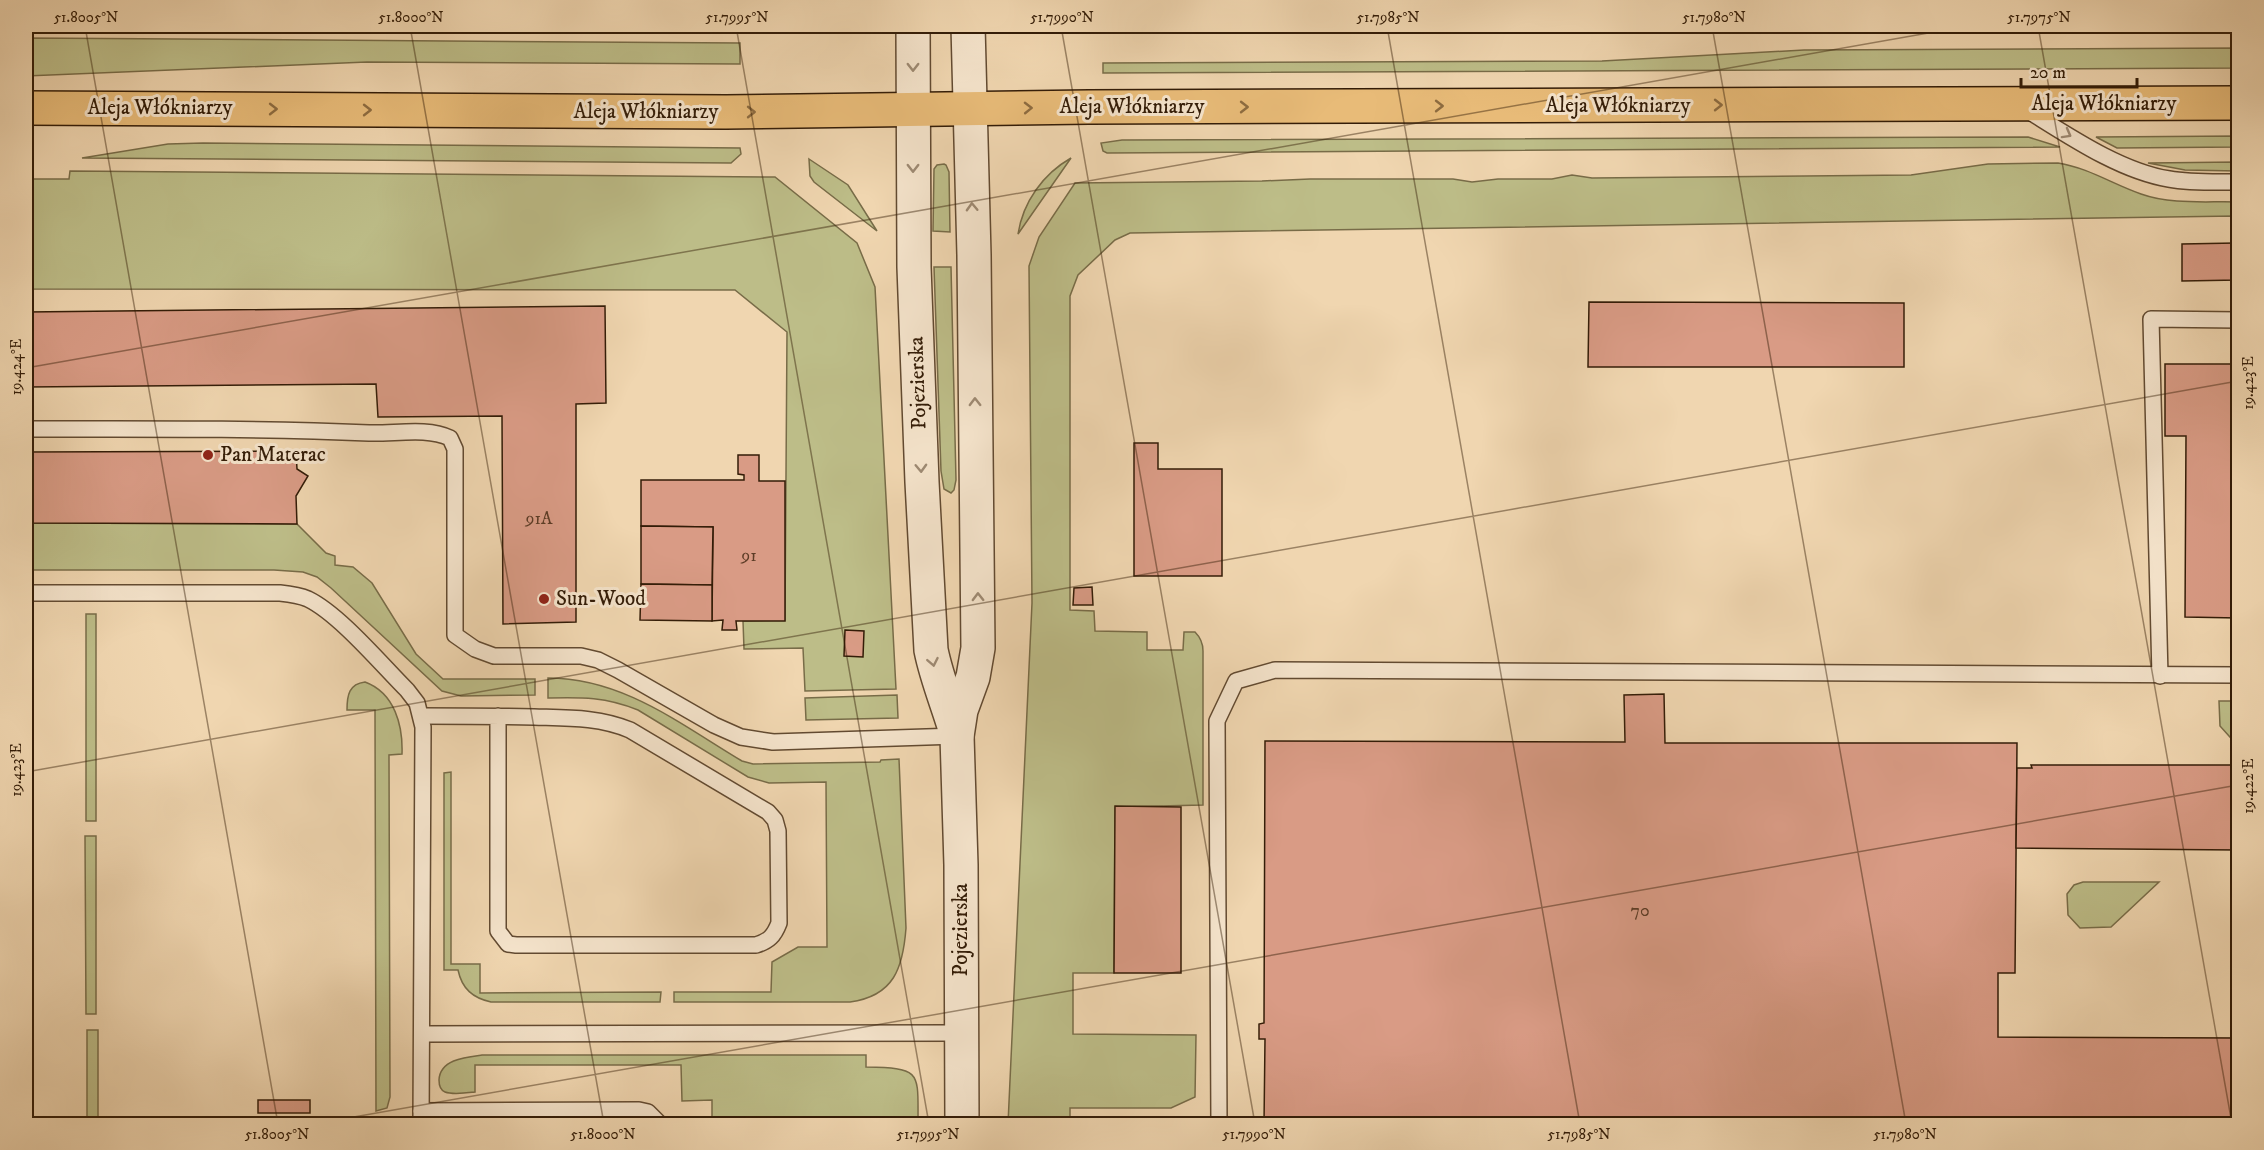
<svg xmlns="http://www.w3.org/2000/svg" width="2264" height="1150" font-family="'IM FELL DW Pica',serif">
<rect width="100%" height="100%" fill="#f0d6b0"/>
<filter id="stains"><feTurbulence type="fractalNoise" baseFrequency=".00333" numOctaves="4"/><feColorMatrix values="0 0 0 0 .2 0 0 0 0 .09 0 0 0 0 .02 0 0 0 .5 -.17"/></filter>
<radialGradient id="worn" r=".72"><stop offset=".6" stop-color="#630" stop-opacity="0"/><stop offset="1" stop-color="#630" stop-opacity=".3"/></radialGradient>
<g fill="#bdbd88" stroke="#786c48" stroke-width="1.5">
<path d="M26 38 740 43V64L367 62 26 76Z"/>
<path d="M2238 48V68L1103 73V63L1602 61 1804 50Z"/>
<path d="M2238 136V147L2117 148 2096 137Z"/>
<path d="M2028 137 2060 147 1107 153 1103 151 1101 143 1122 140Z"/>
<path d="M203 143 740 148 741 154 731 163 82 158 168 144Z"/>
<path d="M1071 158 1018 234C1023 202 1043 174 1071 158Z"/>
<path d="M809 159 848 185 877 231 814 182 810 176Z"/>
<path d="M2238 162V171L2185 170 2148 163Z"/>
<path d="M2058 163C2089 168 2112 184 2141 194 2172 205 2206 201 2238 202V243H2236L2235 216 1130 233 1115 240 1078 275 1070 296V610L1094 611 1095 631 1147 632V650H1183L1184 632H1195C1201 638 1203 643 1203 651V805L1115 807 1114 973H1073V1034L1196 1035 1195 1097 1171 1108H1070V1124H1008L1032 603 1029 266 1039 237 1075 183 1262 181 1310 179H1453L1472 182 1498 179H1552L1572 175 1592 178 1911 175 1988 164Z"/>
<path d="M944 164 946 165 949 172 950 232 933 231 934 169 937 165Z"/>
<path d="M70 171 775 177 857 243 875 287 896 689 805 691 803 648 744 649 743 621 785 620 787 332 735 290 26 289V179H69Z"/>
<path d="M934 267H951L956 480 954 490 951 493 944 489 941 471Z"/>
<path d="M26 523 297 524 326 553 335 556V565L353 567 372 583 416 654 443 679H535V695L461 696 442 691 331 588 317 577 303 572 274 570H26Z"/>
<rect x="86" y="614" width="10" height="207"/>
<path d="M548 678C623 678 680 724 742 761L753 764 880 762 881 760 899 759 906 928C903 968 894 996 850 1002H674V992H771L772 962 798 947H827L826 782 769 783 748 777 638 710C606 697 582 697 548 698Z"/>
<path d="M365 682C395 693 403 726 402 754L389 755 390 1097 387 1108 376 1111 375 710H347C347 695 349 684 365 682Z"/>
<path d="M897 695 898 718 806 720 805 698Z"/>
<path d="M2219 701H2238V746L2220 726Z"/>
<path d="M451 772V964H480V993L661 992 660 1002H491C473 998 462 989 458 970H444V773Z"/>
<path d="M85 836H96V1014H86Z"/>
<path d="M2083 882H2159L2111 927 2080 928 2068 915 2067 894 2074 885Z"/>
<rect x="87" y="1030" width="11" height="94"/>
<path d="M482 1055H866V1067C922 1068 918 1071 918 1124H712V1100L682 1101 681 1065H475V1092C466 1093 453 1095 445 1092 440 1090 439 1084 439 1080 440 1059 467 1057 482 1055Z"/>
</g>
<g fill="#d99b85" stroke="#331c07" stroke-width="1.5">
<path d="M2236 243H2238V280L2182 281V244Z"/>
<path d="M1589 302 1904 303V367H1588Z"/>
<path d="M605 306 606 403 576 404V622L503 624 502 416 378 417 376 384 26 387V312Z"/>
<path d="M2165 364H2238V618L2185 617 2186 436H2165Z"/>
<path d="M1134 443H1158V469H1222V576H1134Z"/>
<path d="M296 451 297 469 308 476 296 496 297 524 26 523V452Z"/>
<path d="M738 455H759V481H785V621H736L737 630H722L723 620 712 621 713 527 641 526V480H744V475L738 474Z"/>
<path d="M641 526 713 527 712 585 641 584Z"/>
<path d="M641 584 712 585V621L640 620Z"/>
<path d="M1092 587 1093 605H1073L1074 588Z"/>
<path d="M845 630 864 631 863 657 844 656Z"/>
<path d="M1664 694 1665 743H2017L2015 973H1998V1037L2238 1038V1124H1264L1265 1039H1259V1024L1264 1023 1265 741 1625 742 1624 695Z"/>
<path d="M2031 765H2238V850L2016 848 2017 768H2032Z"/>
<path d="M1115 806 1181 807V973H1114Z"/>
<rect x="258" y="1100" width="52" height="13"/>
</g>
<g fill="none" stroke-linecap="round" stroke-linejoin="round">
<defs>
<g id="service">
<path d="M2027 110C2069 136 2120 171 2169 179 2191 183 2216 182 2238 182"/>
<path d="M26 429C140 429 254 428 369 433 395 434 427 427 450 438L455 449V635L475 649 494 656H581L598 660 618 670 714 725 741 737 773 742 957 736"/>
<path d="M26 593H280C290 594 299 595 308 599 339 614 381 664 407 690L417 703 423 727 421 1124"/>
<path d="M2160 676 2151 319 2238 320"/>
<path d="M422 716C459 716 496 716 534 717 567 718 599 717 630 730L768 812 775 820 778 831 779 923C774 936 769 941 756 945H516L508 944 498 931V716"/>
<path d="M422 1034 961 1033"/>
<path d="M421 1111 639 1110 648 1112 660 1124"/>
<path d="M1219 1124 1217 721 1236 681 1275 670 2238 675"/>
</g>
<g id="tertiary">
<path d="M913 26 914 267 922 482 931 650C937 680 949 707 957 736"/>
<path d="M962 1124 961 865 957 736 961 710 973 677 978 648 974 255 968 26"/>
</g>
<path id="primary" d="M26 108 726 112 1089 107 2238 103"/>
</defs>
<use href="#service" stroke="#624a31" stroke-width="18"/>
<use href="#tertiary" stroke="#624a31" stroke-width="36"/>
<use href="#primary" stroke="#331c07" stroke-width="36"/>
<use href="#service" stroke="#f5e4cc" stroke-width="15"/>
<use href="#tertiary" stroke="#f5e4cc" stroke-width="33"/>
<use href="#primary" stroke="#e8bb78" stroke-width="33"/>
</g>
<defs><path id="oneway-chevron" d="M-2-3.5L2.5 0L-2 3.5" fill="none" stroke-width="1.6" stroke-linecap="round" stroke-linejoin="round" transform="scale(1.5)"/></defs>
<g stroke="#9e8a73">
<use href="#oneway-chevron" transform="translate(913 67) rotate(90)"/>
<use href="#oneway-chevron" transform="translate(2067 134) rotate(29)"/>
<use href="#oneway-chevron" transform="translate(913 168) rotate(90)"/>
<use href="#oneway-chevron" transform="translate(972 207) rotate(-92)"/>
<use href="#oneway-chevron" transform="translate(975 402) rotate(-91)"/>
<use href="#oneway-chevron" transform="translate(921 468) rotate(88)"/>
<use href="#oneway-chevron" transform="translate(978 597) rotate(-91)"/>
<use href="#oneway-chevron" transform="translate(933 662) rotate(79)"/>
</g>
<g stroke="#8e6c40">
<use href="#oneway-chevron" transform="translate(1718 105)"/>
<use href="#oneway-chevron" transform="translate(1439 106)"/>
<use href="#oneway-chevron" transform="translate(1244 107)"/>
<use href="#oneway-chevron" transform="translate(1028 108) rotate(-1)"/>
<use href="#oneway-chevron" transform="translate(273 109)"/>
<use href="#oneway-chevron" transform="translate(367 110)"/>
<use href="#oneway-chevron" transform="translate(751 112)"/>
</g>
<path fill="none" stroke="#331c07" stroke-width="1.5" stroke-opacity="0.45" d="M85 26 278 1124M410 26 604 1124M736 26 929 1124M1061 26 1255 1124M1387 26 1580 1124M1712 26 1906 1124M2038 26 2232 1124M26 368 1968 26M26 772 2238 381M314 1124 2238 785"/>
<g fill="#8f2418" stroke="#f5e4cc" stroke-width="2">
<circle cx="208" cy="455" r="6"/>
<circle cx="544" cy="599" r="6"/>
</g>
<g text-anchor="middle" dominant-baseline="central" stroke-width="6" stroke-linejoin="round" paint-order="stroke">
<g font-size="18" fill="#5c3c26">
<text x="539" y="519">91A</text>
<text x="749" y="556">91</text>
<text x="1640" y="911">70</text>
</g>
<g font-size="21" fill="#331c07" stroke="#f5e4cc">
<text x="2104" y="104">Aleja Włókniarzy</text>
<text x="1618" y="106">Aleja Włókniarzy</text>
<text x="1132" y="107">Aleja Włókniarzy</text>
<text x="160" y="108">Aleja Włókniarzy</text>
<text x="646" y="112">Aleja Włókniarzy</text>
<text transform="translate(918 383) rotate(-92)">Pojezierska</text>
<text transform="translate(961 930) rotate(-90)">Pojezierska</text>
</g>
<g font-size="21" fill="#331c07" stroke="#f5e4cc" text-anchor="start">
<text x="220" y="455">Pan Materac</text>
<text x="556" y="599">Sun-Wood</text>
</g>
</g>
<rect width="2264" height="1150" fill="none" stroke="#f0d6b0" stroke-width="66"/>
<path d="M2021 78v9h116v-9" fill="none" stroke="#331c07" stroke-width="3"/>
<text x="2030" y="78" font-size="18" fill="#331c07" stroke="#f5e4cc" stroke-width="4.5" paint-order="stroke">20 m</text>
<rect x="33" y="33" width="2198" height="1084" fill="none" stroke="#331c07" stroke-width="2"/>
<g font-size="15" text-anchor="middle" fill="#331c07">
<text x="86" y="22">51.8005°N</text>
<text x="411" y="22">51.8000°N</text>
<text x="737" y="22">51.7995°N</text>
<text x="1062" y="22">51.7990°N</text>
<text x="1388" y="22">51.7985°N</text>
<text x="1714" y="22">51.7980°N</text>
<text x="2039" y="22">51.7975°N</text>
<text transform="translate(16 367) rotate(-90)" y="5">19.424°E</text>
<text transform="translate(2248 383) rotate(-90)" y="5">19.423°E</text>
<text transform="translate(16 770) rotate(-90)" y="5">19.423°E</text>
<text transform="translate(2248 786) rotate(-90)" y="5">19.422°E</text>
<text x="277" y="1139">51.8005°N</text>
<text x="603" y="1139">51.8000°N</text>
<text x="928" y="1139">51.7995°N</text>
<text x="1254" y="1139">51.7990°N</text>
<text x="1579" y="1139">51.7985°N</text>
<text x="1905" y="1139">51.7980°N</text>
</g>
<rect width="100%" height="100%" filter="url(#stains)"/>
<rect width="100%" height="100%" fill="url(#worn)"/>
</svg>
